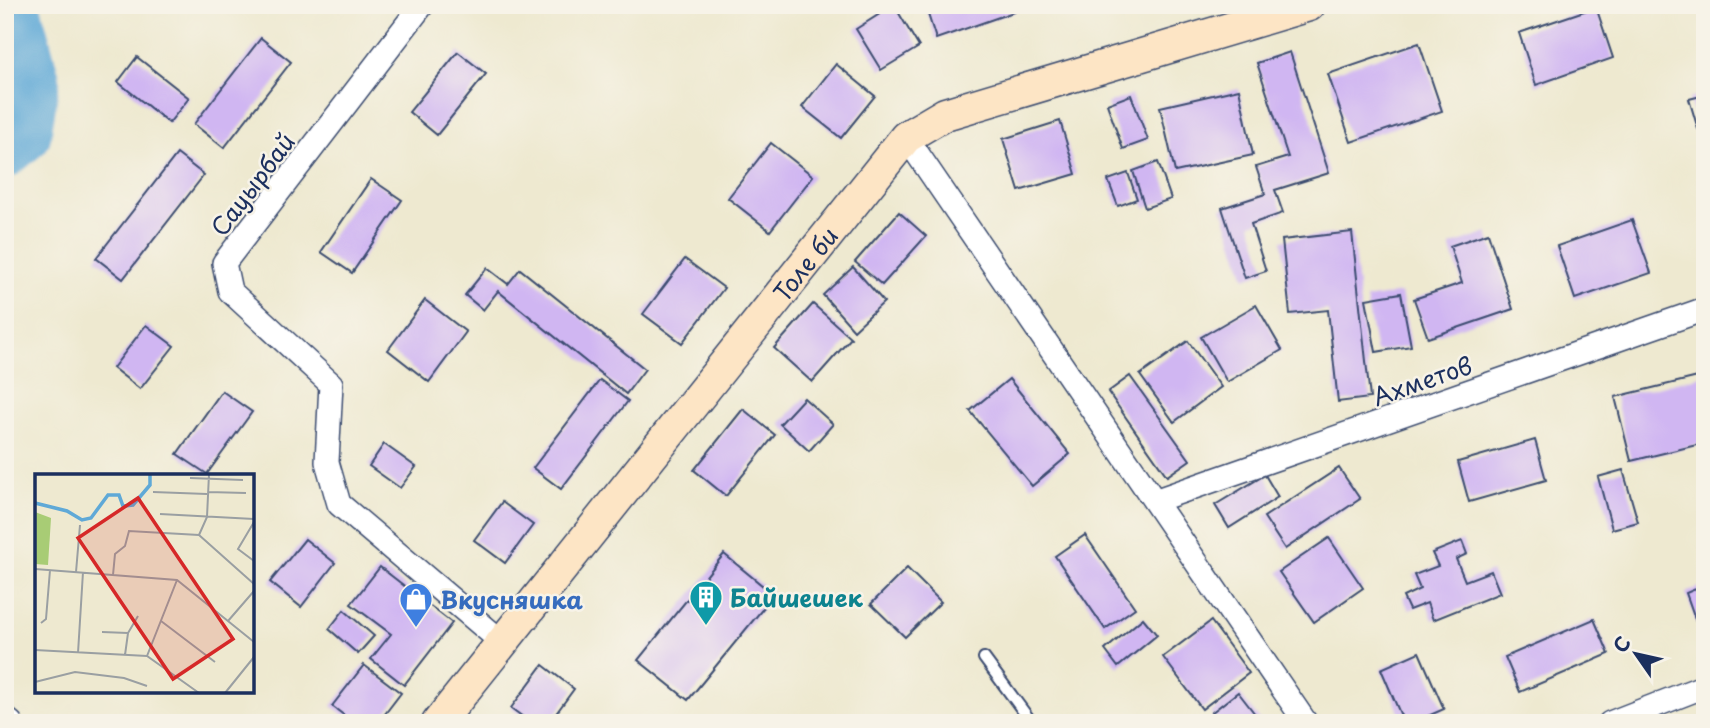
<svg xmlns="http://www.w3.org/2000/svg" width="1710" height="728" font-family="'Playpen Sans',sans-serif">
<rect width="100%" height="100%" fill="#f7f3e8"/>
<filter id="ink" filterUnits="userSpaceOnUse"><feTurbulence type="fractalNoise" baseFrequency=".0143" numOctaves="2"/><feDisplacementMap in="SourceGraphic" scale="14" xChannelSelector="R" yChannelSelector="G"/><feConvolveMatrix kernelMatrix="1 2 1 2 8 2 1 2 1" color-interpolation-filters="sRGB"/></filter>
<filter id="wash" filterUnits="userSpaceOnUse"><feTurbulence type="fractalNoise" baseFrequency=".00686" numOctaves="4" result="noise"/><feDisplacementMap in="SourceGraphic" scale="28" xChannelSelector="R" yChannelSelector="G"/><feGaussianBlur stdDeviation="1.57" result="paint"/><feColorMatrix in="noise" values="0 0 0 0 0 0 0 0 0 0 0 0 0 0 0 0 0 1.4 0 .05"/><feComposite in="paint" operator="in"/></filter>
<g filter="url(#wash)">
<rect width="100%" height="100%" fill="#eee9d0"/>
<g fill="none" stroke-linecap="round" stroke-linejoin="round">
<path stroke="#5fa9d7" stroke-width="52" d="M5 152 25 135 34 80 14 5"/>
</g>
<g id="blocks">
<g fill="#d0b6f2">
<path d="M894 5 919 47 881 70 856 29Z"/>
<path d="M925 5H1024L1025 8 936 39Z"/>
<path d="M1596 7 1613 58 1536 85 1519 33Z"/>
<path d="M261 38 291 62 224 148 194 124Z"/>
<path d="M1419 43 1442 111 1351 142 1328 74Z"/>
<path d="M458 52 486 74 437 135 409 112Z"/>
<path d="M1290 52 1329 173 1275 190 1283 213 1251 224 1266 271 1245 278 1222 208 1265 194 1256 167 1288 157 1257 63Z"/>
<path d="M137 57 189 98 169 123 118 82Z"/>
<path d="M836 64 875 96 841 138 802 107Z"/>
<path d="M1239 89 1253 155 1175 172 1160 107Z"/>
<path d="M1131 95 1148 140 1123 149 1107 104Z"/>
<path d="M1705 95V127L1698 129 1689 99Z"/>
<path d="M1060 121 1076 174 1019 191 1003 139Z"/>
<path d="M771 143 813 176 770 231 728 198Z"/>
<path d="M177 154 204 175 123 279 96 258Z"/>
<path d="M1158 162 1171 199 1145 208 1133 171Z"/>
<path d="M1128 173 1137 199 1118 206 1108 180Z"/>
<path d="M371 179 402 200 352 273 321 252Z"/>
<path d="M899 212 926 236 882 285 855 262Z"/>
<path d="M1632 220 1651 273 1575 299 1557 246Z"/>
<path d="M1352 232 1370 398 1338 402 1328 310 1290 314 1282 240Z"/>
<path d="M1488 233 1513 309 1428 338 1414 299 1462 283 1450 246Z"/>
<path d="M685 259 724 288 682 343 643 314Z"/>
<path d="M853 267 884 302 854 330 823 295Z"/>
<path d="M487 268 508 284 520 269 645 369 626 394 498 291 483 310 465 295Z"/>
<path d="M1401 293 1411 346 1376 352 1366 299Z"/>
<path d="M425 300 466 332 429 382 388 350Z"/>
<path d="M813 304 851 338 812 382 774 348Z"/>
<path d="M1256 305 1282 350 1227 382 1201 337Z"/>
<path d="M146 325 174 346 140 389 113 368Z"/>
<path d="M1188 341 1221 387 1174 422 1140 375Z"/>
<path d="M1130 376 1190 460 1167 476 1108 392Z"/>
<path d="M1702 376 1705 443 1631 461 1615 397Z"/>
<path d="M1009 379 1070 454 1032 486 970 411Z"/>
<path d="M600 380 628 401 561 489 533 468Z"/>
<path d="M222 391 252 412 207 474 177 454Z"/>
<path d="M804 398 833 424 809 451 780 424Z"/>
<path d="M743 409 775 435 726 496 694 470Z"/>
<path d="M1535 440 1546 480 1469 502 1458 462Z"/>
<path d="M384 444 416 467 400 488 369 466Z"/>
<path d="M1339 468 1360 499 1285 549 1264 517Z"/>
<path d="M1623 470 1638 522 1612 529 1598 477Z"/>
<path d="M1265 475 1278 497 1229 528 1215 505Z"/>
<path d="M502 502 533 525 505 563 474 540Z"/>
<path d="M1085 535 1135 608 1105 629 1055 556Z"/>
<path d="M1329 538 1363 588 1314 622 1279 572Z"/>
<path d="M305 539 335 563 301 607 270 582Z"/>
<path d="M1462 541 1467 554 1456 559 1465 581 1491 571 1500 593 1433 620 1427 603 1409 610 1403 597 1420 589 1414 575 1438 566 1432 553Z"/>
<path d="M724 554 774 595 688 700 638 660Z"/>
<path d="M380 567 452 623 404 685 371 659 391 634 351 604Z"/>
<path d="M907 568 941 602 905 637 871 604Z"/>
<path d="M1705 585V622L1697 624 1686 593Z"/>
<path d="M344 610 374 636 358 654 329 629Z"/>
<path d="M1143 618 1157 635 1118 667 1105 650Z"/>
<path d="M1594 619 1609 654 1520 692 1505 657Z"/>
<path d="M1211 621 1249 673 1202 709 1163 657Z"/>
<path d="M1419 652 1444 709 1412 723H1404L1381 669Z"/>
<path d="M364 665 401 693 378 723H354L332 706Z"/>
<path d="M543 665 574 689 549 723H531L511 708Z"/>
<path d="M1238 692 1262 723H1218L1211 713Z"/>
</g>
</g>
</g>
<g filter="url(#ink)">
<use href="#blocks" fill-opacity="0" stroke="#3b4b6f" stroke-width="2"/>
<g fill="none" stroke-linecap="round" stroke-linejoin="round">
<defs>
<path id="lane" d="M984 658 1032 723"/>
<g id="street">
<path d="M422 5 224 263 230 291 331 384 327 462 339 504 503 643"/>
<path d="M906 137 1306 723"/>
<path d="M1157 500 1705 309"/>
<path d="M5 718 11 723"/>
<path d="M1610 723 1705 686"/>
</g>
<g id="secondary">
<path id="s1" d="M438 723 906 137 945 114 1309 5"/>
</g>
</defs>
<use href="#lane" stroke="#3b4b6f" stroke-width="14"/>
<use href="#street" stroke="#3b4b6f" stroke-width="26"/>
<use href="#secondary" stroke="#3b4b6f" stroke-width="35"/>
<use href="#lane" stroke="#fff" stroke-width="10"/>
<use href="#street" stroke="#fff" stroke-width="23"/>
<use href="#secondary" stroke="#fde5c5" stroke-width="32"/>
</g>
</g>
<defs>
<symbol id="building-pin" viewBox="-11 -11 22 30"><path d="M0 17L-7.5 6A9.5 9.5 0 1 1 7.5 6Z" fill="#0f9aa8" stroke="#f7f3e8"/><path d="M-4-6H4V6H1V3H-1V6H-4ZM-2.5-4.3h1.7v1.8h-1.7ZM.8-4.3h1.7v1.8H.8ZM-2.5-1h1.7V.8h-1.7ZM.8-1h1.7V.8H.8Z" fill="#fff"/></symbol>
<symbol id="shop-pin" viewBox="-11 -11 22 30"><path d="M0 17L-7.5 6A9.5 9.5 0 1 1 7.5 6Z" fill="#3f7fe0" stroke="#f7f3e8"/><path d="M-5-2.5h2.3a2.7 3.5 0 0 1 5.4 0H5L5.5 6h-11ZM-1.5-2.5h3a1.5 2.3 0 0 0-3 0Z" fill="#fff"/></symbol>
</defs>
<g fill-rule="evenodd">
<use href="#building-pin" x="687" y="578" width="38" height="52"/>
<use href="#shop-pin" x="397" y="580" width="38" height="52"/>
</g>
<g text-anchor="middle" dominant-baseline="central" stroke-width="5" stroke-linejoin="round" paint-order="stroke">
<g font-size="24" fill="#1b2f5e" stroke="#f7f3e8">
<text transform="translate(252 184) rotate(-53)">Сауырбай</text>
<text stroke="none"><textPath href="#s1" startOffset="588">Толе би</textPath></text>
<text transform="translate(1422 380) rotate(-19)">Ахметов</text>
</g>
<g font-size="24" font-weight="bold" fill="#0d838f" stroke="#f7f3e8" text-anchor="start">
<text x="730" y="597">Байшешек</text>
</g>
<g font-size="24" font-weight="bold" fill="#366cbe" stroke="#f7f3e8" text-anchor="start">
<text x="440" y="599">Вкусняшка</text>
</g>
</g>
<g transform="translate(35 474)">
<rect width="219" height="219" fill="#eee9d0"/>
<path d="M0 38 16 44 13 91 0 90Z" fill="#a8cc75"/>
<path fill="none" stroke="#5fa9d7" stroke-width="3.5" d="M0 29 32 37 47 46 56 44 73 21H84L88 32 98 31 115 11V0"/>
<path fill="none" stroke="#9a9fa2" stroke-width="2" d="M155 4 208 6M118 18 172 20M173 18 211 19M125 40 219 45M219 48 203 75 219 87M164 61 172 43 174 0M0 95 142 106 219 168M41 98 45 51M78 101 80 80 90 72 94 57 164 61 219 110M126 147 180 188M193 147 219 117M6 149 11 145 15 96M67 158 93 159M0 176 112 182 164 219M43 179 48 98M90 181 93 159 103 142M112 182 142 106M0 208 40 198 89 204 112 212M190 219 219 183"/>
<path fill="#d62828" fill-opacity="0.15" stroke="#d62828" stroke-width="3.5" d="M103 24 198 165 138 205 43 64Z"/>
<rect width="219" height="219" fill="none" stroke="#1b2f5e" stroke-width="3.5"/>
</g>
<rect width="1710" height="728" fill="none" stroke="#f7f3e8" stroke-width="28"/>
<g transform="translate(1636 654) rotate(304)" stroke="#f7f3e8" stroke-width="5" paint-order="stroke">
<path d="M0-5L12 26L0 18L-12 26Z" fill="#1b2f5e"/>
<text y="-10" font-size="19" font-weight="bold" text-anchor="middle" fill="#1b2f5e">С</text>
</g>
</svg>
